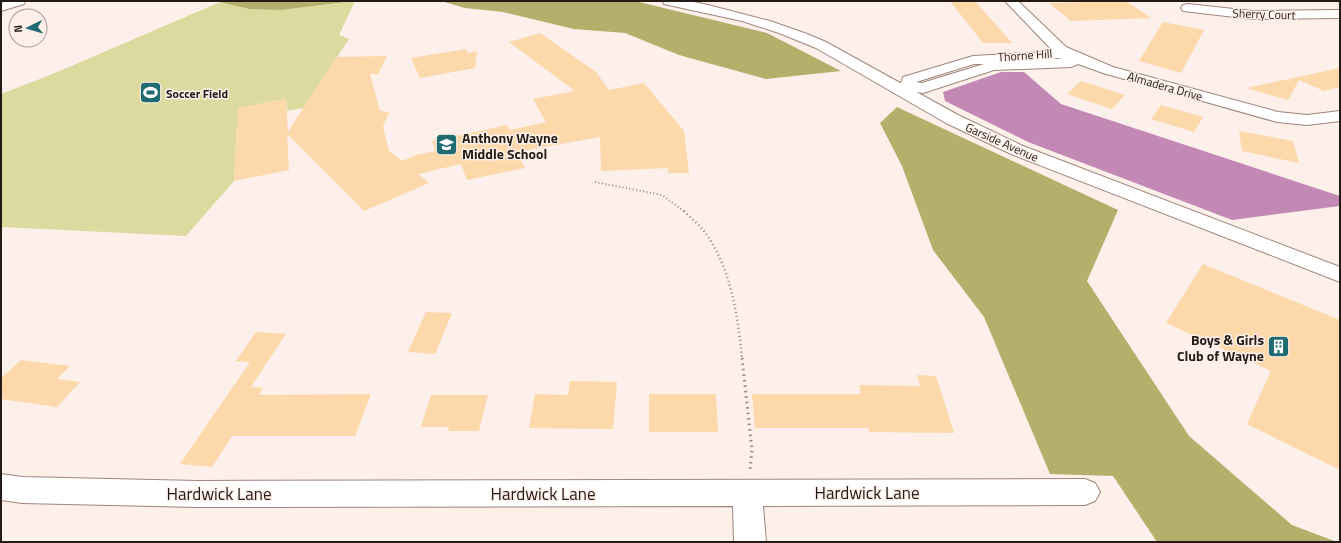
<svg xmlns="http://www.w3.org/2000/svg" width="1341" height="543" font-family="'Titillium Web',sans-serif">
<rect width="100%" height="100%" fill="#fdf0eb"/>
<path fill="#ddda9f" d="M355 1 339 35 349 39 309 99 310 107 287 111 286 99 238 108 234 181 186 236 1 227V94L55 73 220 2 249 9 281 10Z"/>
<g fill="#b4b06b">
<path d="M354 1 281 10 249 9 220 2Z"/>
<path d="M441 1H635L767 33 841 71 766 79 679 55 625 33 574 29 503 12 465 8Z"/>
<path d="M897 107 1118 210 1087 281 1189 436 1292 525 1337 542H1157L1113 476 1050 474 984 317 933 250 902 166 880 123Z"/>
</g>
<path fill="#c389b5" d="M1001 72H1024L1061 104 1340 196V206L1232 220 1028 142 945 101 943 92Z"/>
<g fill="#fcd8aa">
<path d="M950 1H975L1012 43H983Z"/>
<path d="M1126 1 1151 18 1071 21 1049 3Z"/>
<path d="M1163 22 1204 30 1181 73 1139 61Z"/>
<path d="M540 33 596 72 609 90 644 83 684 131 689 173H668V168L601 171 600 137 517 152 525 168 467 180 461 164 418 174 429 183 364 211 287 134 289 170 234 181 238 108 286 99 288 132 336 57 387 56 378 74H370L380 111 389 112 383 127 389 151 402 161 416 155 435 151 432 141 507 125 510 130 546 122 533 99 575 91 509 42Z"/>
<path d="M466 49 468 53 477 51 475 68 420 78 411 58Z"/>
<path d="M1340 68V87L1324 91 1299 80 1288 100 1246 88Z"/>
<path d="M1081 81 1125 95 1112 109 1067 94Z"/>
<path d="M1161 105 1203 117 1194 132 1151 119Z"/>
<path d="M1239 131 1293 141 1299 163 1242 151Z"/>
<path d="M1203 264 1340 320V470L1247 424 1271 371 1166 323Z"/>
<path d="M426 312 452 313 435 354 408 352Z"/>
<path d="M256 332 286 334 251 387 263 388 259 395 371 394 355 436H232L212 467 180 464 250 362 236 361Z"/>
<path d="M21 360 70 366 57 379 80 382 57 407 1 399V378Z"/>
<path d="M917 375 936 376 954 433 869 432V428H755L752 394H861L859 385 920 386Z"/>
<path d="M570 381 617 382 613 429 529 428 535 394 568 395Z"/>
<path d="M649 394H716L718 432H649Z"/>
<path d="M431 395H488L479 431H448L449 427H421Z"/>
</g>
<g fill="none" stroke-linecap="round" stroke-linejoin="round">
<defs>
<g id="street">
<path d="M1005 1H1018L1066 47 1113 67 1278 112 1307 115 1340 111V121L1307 125 1277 122 1103 73 1078 64 1071 67 994 70 923 93 909 91 898 94 892 92 890 89 892 86 901 83 903 77 973 56 1046 52 1052 50ZM1057 58 1063 59H1053ZM974 64H984L922 83 916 82Z"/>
<path d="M1188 4 1252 11 1340 10V18L1252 19 1183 11 1181 8 1183 5Z"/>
<path d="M1 474 22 477 197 481 1085 479 1095 483 1100 492 1095 501 1085 505 763 506 766 542H734L733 506 197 507 22 503 1 500Z"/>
</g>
<path id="secondary" d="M663 1H689L708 5 770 21 807 34 826 42 958 115 1023 146 1340 267V282L1011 154 946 123 816 48 779 33 742 21 664 4Z"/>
<path id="primary" d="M6 1H25L24 4 1 11V3Z"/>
</defs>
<use href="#street" stroke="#a1857a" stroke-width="2"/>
<use href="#secondary" stroke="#a1857a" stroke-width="2"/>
<use href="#primary" stroke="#a1857a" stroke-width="2"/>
<path stroke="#918681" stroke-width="2" stroke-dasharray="1 2.5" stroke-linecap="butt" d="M595 182 662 195 685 212"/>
<path stroke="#918681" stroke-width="2.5" stroke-dasharray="1 3" stroke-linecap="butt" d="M684 211C691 218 698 224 704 231 731 267 738 316 742 359"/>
<path stroke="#918681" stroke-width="3" stroke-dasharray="1.5 4" stroke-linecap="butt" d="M742 358 752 450 750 470"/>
<use href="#street" fill="#fff" fill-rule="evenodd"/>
<use href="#secondary" fill="#fff" fill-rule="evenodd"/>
<use href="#primary" fill="#fff" fill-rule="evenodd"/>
</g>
<defs>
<symbol id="stadium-square" viewBox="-11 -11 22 22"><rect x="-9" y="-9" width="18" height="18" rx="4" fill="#206b72" stroke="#fdf0eb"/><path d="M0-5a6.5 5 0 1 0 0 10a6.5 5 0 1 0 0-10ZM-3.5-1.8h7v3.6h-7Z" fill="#fff"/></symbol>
<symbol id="school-square" viewBox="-11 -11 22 22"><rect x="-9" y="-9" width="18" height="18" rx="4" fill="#206b72" stroke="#fdf0eb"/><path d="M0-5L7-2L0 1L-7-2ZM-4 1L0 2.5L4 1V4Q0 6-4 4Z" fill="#fff"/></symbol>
<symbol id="building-square" viewBox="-11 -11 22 22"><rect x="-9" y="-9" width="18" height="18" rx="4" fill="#206b72" stroke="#fdf0eb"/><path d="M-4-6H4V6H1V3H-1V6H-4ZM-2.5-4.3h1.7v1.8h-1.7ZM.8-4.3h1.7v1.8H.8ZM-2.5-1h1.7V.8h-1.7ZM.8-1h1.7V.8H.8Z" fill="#fff"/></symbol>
</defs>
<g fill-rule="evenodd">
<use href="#stadium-square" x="138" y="80" width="25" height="25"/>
<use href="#school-square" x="434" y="132" width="25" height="25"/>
<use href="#building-square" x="1266" y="334" width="25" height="25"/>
</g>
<g text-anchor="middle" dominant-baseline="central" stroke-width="3" stroke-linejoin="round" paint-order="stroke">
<g font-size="12" fill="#241a16" stroke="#fdf0eb">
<text transform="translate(1264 14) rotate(2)">Sherry Court</text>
<text transform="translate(1025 55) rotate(-4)">Thorne Hill</text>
<text transform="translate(1165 86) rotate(16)">Almadera Drive</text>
<text transform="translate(1002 142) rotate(24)">Garside Avenue</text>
</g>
<g font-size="12" font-weight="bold" fill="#241a16" stroke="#fdf0eb" text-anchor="start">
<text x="166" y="93">Soccer Field</text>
</g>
<g font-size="14" font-weight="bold" fill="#241a16" stroke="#fdf0eb" text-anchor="start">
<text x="462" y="137">Anthony Wayne<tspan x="462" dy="16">Middle School</tspan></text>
<text x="1264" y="339" text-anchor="end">Boys &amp; Girls<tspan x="1264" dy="16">Club of Wayne</tspan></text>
</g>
<g font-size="17" fill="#241a16" stroke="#fdf0eb">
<text x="867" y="493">Hardwick Lane</text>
<text x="219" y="494">Hardwick Lane</text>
<text x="543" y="494">Hardwick Lane</text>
</g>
</g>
<rect width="1341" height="543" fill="none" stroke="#241a16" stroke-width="4"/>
<g transform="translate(28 28) rotate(265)"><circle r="19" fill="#fdf0eb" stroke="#a69a96"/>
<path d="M0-3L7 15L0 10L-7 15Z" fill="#206b72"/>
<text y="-6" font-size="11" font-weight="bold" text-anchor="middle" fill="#241a16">N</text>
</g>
</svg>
